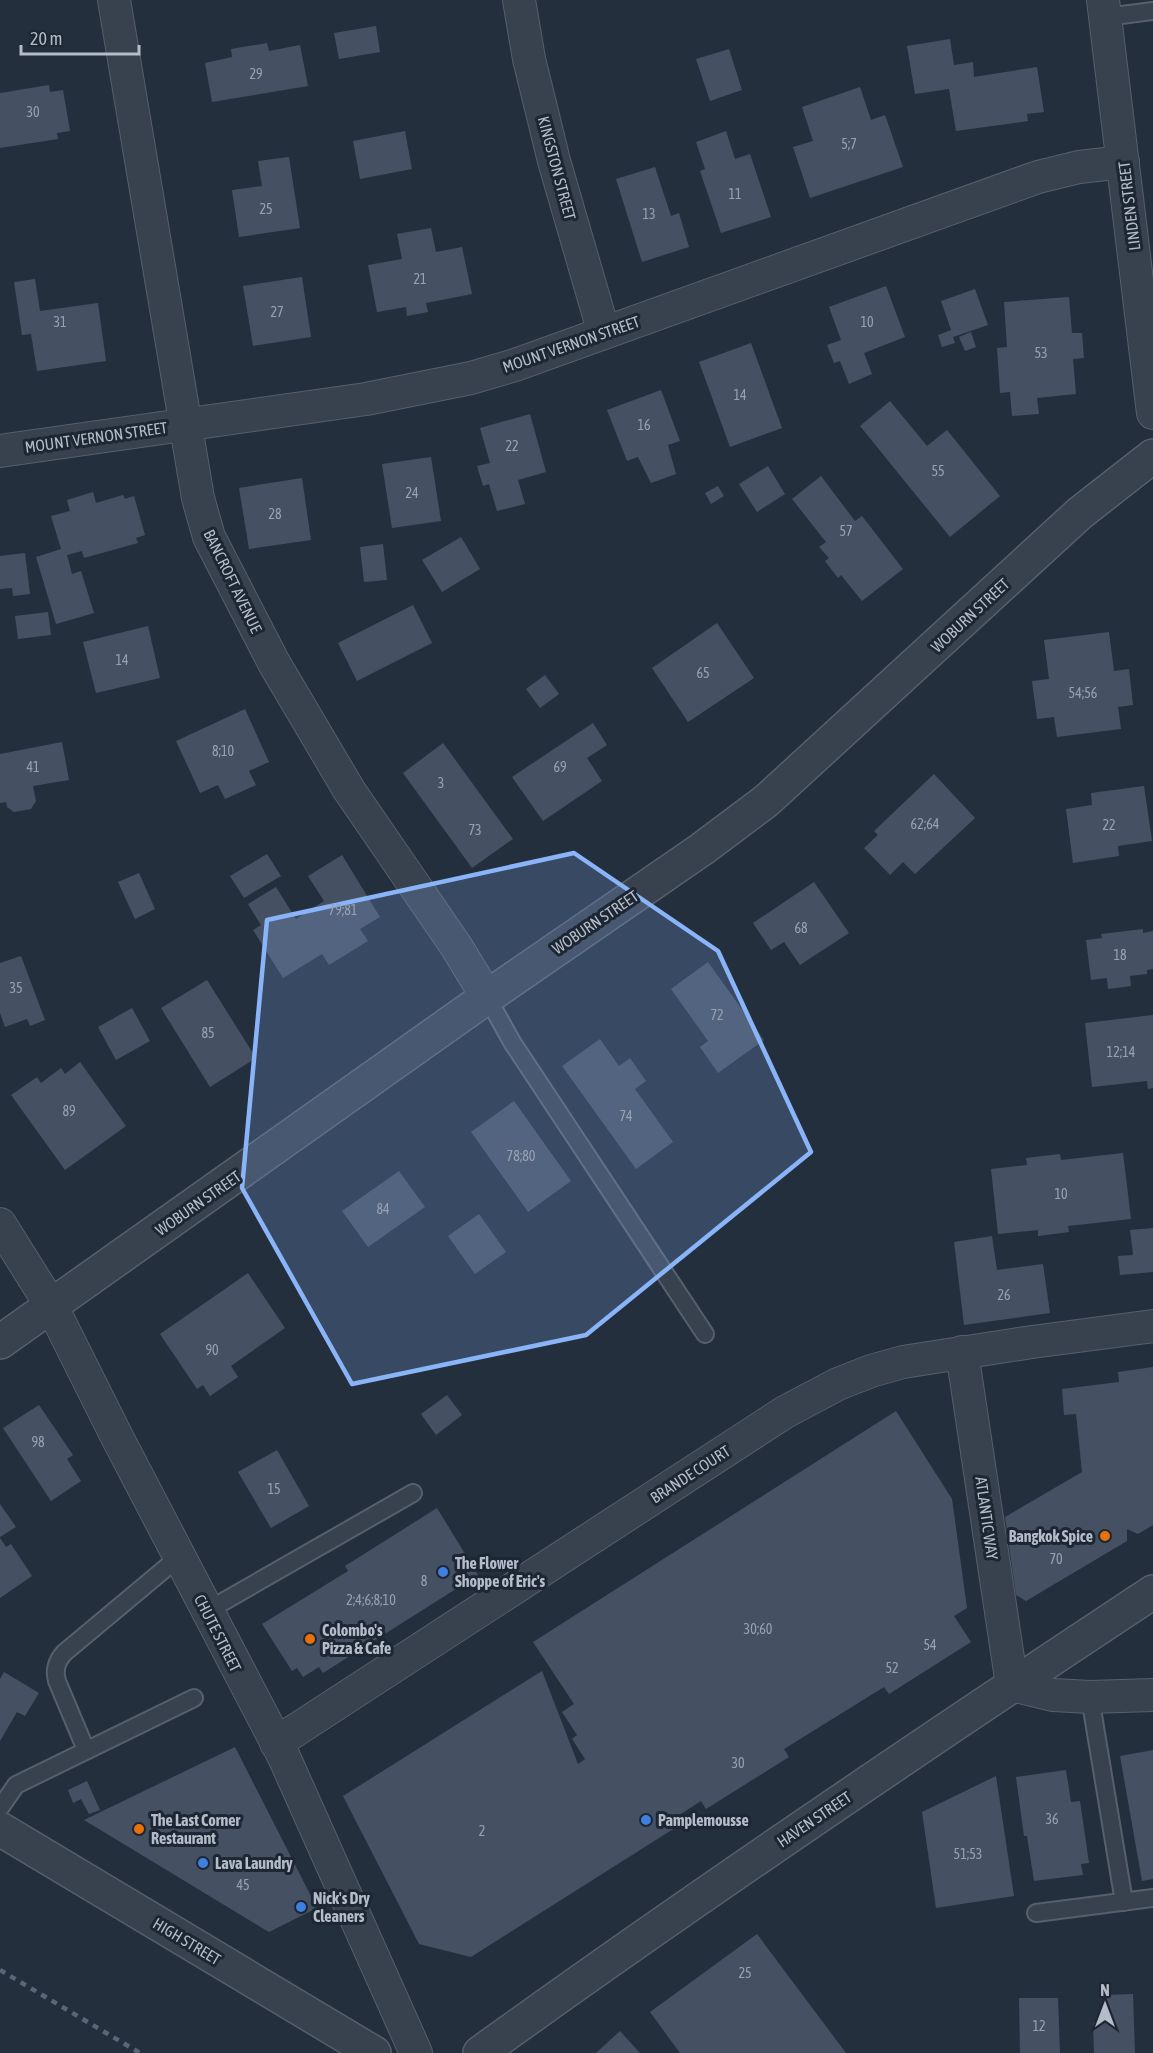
<svg xmlns="http://www.w3.org/2000/svg" width="1153" height="2053" font-family="'Asap Condensed',sans-serif">
<rect width="100%" height="100%" fill="#242f3e"/>
<g fill="#455162">
<path d="M376 26 380 52 339 59 334 33Z"/>
<path d="M950 39 954 65 973 62 974 77 1037 67 1044 112 1027 114 1028 121 956 131 949 89 915 94 907 46Z"/>
<path d="M267 43 269 51 300 45 308 86 212 102 205 63 232 57 231 49Z"/>
<path d="M729 49 742 90 710 101 696 59Z"/>
<path d="M49 85 50 92 63 90 70 131 57 133 58 139 0 148V93Z"/>
<path d="M860 87 871 120 885 115 903 167 810 198 793 147 813 141 802 107Z"/>
<path d="M405 131 412 169 360 179 353 141Z"/>
<path d="M726 131 735 159 750 154 771 217 721 233 700 171 705 169 696 142Z"/>
<path d="M289 157 300 228 239 237 232 190 262 186 258 161Z"/>
<path d="M655 167 671 216 679 213 689 247 642 262 616 179Z"/>
<path d="M431 228 436 252 462 247 472 294 426 303 428 312 407 316 406 307 377 312 368 265 402 259 397 234Z"/>
<path d="M302 277 311 337 253 346 243 286Z"/>
<path d="M35 279 40 311 98 303 106 361 37 371 31 334 22 335 14 282Z"/>
<path d="M886 286 905 337 864 353 872 374 849 384 840 361 834 363 827 345 841 340 829 307Z"/>
<path d="M975 289 988 325 953 337 955 343 942 347 938 335 951 330 941 301Z"/>
<path d="M1069 297 1072 333H1082L1084 358 1073 359 1076 394 1037 398 1039 414 1012 416 1010 392 1000 393 997 348 1007 347 1004 302Z"/>
<path d="M971 332 976 347 965 351 959 337Z"/>
<path d="M751 343 782 428 730 447 699 362Z"/>
<path d="M661 390 680 441 668 445 676 474 651 483 638 457 627 461 607 410Z"/>
<path d="M890 401 927 446 947 430 1000 496 950 537 860 426Z"/>
<path d="M530 414 546 472 518 480 525 504 497 511 489 484 483 486 477 466 490 463 480 428Z"/>
<path d="M431 457 441 521 392 528 382 464Z"/>
<path d="M768 466 785 494 757 512 739 484Z"/>
<path d="M821 476 855 521 862 516 903 569 862 601 841 575 838 578 825 561 829 558 819 547 826 542 792 499Z"/>
<path d="M302 478 311 540 249 549 239 488Z"/>
<path d="M718 486 724 496 711 504 705 493Z"/>
<path d="M93 492 96 503 123 495 125 499 134 496 145 535 136 538 138 543 84 558 82 551 67 555 72 574 81 571 94 613 56 624 36 557 61 549 51 516 70 511 67 500Z"/>
<path d="M461 537 480 569 442 592 422 560Z"/>
<path d="M383 544 387 580 364 582 360 547Z"/>
<path d="M25 553 30 594 13 596 12 588 0 589V556Z"/>
<path d="M413 605 432 643 357 681 338 643Z"/>
<path d="M48 612 51 635 18 639 15 616Z"/>
<path d="M717 623 754 678 688 722 652 668Z"/>
<path d="M148 626 160 678 96 693 83 642Z"/>
<path d="M1109 632 1114 671 1129 669 1133 705 1118 707 1121 729 1057 737 1054 717 1037 719 1032 681 1049 679 1044 640Z"/>
<path d="M545 675 559 694 540 708 526 689Z"/>
<path d="M245 709 269 762 249 771 256 785 225 799 218 785 200 793 176 741Z"/>
<path d="M593 723 607 745 587 758 602 781 543 821 512 777Z"/>
<path d="M62 742 69 780 33 786 36 801 31 809 14 812 7 807 6 802 0 803V754Z"/>
<path d="M443 743 513 839 472 868 403 773Z"/>
<path d="M934 774 975 818 915 874 903 862 890 875 864 848 878 835 874 831Z"/>
<path d="M1144 786 1152 841 1118 846 1119 856 1073 863 1066 809 1092 805 1091 793Z"/>
<path d="M267 854 281 876 244 898 230 876Z"/>
<path d="M342 855 380 917 360 929 368 941 329 965 322 954 283 978 253 930 261 925 248 904 276 887 296 919 324 901 308 876Z"/>
<path d="M139 873 155 909 135 919 118 882Z"/>
<path d="M814 882 849 933 800 965 784 942 771 950 753 923Z"/>
<path d="M1143 929V933L1153 931V969L1147 970V974L1130 976 1131 986 1108 989 1107 978 1091 980 1086 940 1102 938 1101 934Z"/>
<path d="M21 956 45 1020 30 1026 27 1019 5 1027 0 1013V963Z"/>
<path d="M708 962 764 1040 718 1073 700 1047 708 1041 671 989Z"/>
<path d="M207 980 256 1058 210 1087 161 1008Z"/>
<path d="M132 1008 150 1041 116 1060 98 1027Z"/>
<path d="M1153 1015V1088L1148 1089 1147 1081 1092 1087 1085 1023Z"/>
<path d="M600 1039 619 1066 630 1058 646 1081 635 1089 673 1142 636 1169 562 1066Z"/>
<path d="M80 1062 126 1126 65 1170 11 1095 37 1077 41 1083 61 1068 65 1074Z"/>
<path d="M514 1101 571 1181 528 1212 471 1132Z"/>
<path d="M1123 1153 1131 1219 1068 1226 1069 1232 1038 1236V1230L998 1234 991 1169 1027 1165 1026 1158 1060 1154 1061 1160Z"/>
<path d="M399 1171 425 1207 368 1247 342 1211Z"/>
<path d="M479 1214 506 1252 475 1274 448 1236Z"/>
<path d="M1153 1228V1272L1120 1275 1118 1256 1133 1255 1130 1230Z"/>
<path d="M992 1236 997 1270 1043 1264 1050 1313 964 1325 954 1242Z"/>
<path d="M248 1273 285 1328 231 1366 238 1377 210 1396 203 1385 197 1389 160 1334Z"/>
<path d="M1153 1367V1525L1138 1534 1127 1529V1541L1026 1601 1016 1595 1005 1517 1082 1472 1076 1414 1064 1415 1062 1389 1119 1382 1118 1372Z"/>
<path d="M447 1395 462 1415 436 1435 421 1414Z"/>
<path d="M39 1405 73 1455 67 1459 81 1481 51 1501 3 1428Z"/>
<path d="M896 1411 952 1499 967 1608 954 1616 971 1642 889 1694 884 1687 784 1749 789 1757 706 1809 701 1801 673 1819 678 1826 471 1957 419 1944 343 1796 542 1671 578 1764 585 1759 572 1739 577 1735 562 1712 574 1704 533 1642Z"/>
<path d="M277 1450 309 1506 271 1528 238 1472Z"/>
<path d="M0 1504 16 1527 0 1537Z"/>
<path d="M437 1508 478 1575 323 1673 319 1667 303 1677 297 1668 292 1671 262 1624 348 1571 345 1566Z"/>
<path d="M0 1538 6 1547 11 1544 32 1576 0 1598Z"/>
<path d="M4 1672 39 1693 25 1716 17 1712 0 1741V1679Z"/>
<path d="M235 1747 317 1908 269 1932 84 1820Z"/>
<path d="M1153 1750V1879L1142 1881 1120 1756Z"/>
<path d="M1066 1770 1071 1802 1080 1801 1089 1863 1081 1864 1083 1875 1034 1881 1027 1836H1024L1016 1777Z"/>
<path d="M996 1776 1014 1896 936 1908 922 1812Z"/>
<path d="M87 1781 100 1810 89 1814 81 1799 73 1803 68 1790Z"/>
<path d="M757 1934 846 2053H680L650 2012Z"/>
<path d="M1133 1994 1135 2053H1094L1093 2023 1107 2022 1106 1995Z"/>
<path d="M1019 1998H1058L1060 2053H1020Z"/>
<path d="M620 2031 640 2053H596Z"/>
</g>
<g fill="none" stroke-linecap="round" stroke-linejoin="round">
<defs>
<g id="service">
<path d="M1106 17 1153 11"/>
<path d="M487 997 512 1042 705 1334"/>
<path d="M207 1611 413 1493"/>
<path d="M1090 1697 1124 1902"/>
<path d="M86 1750 57 1681C54 1670 56 1662 64 1653L179 1557"/>
<path d="M0 1808 16 1785 194 1698"/>
<path d="M1036 1913 1153 1898"/>
</g>
<g id="minor">
<path d="M114 0 198 498 209 537 274 663 349 790 456 946 487 997"/>
<path d="M519 0 529 59 554 161 604 333"/>
<path d="M1103 0 1153 413"/>
<path d="M0 451 366 399 471 378 515 365 1038 177 1079 167 1123 162"/>
<path d="M0 1224 52 1307 117 1437 284 1757 416 2053"/>
<path d="M962 1352 1012 1685 1053 1695 1090 1697 1153 1695"/>
<path d="M276 1743 785 1412 838 1384 871 1371 903 1362 1032 1342 1153 1326"/>
</g>
<g id="tertiary">
<path d="M0 1342 487 997 702 849 766 801 1080 513 1153 456"/>
<path d="M0 1829 374 2053"/>
<path d="M480 2053C700 1894 926 1742 1153 1592"/>
</g>
</defs>
<use href="#service" stroke="#565f6c" stroke-width="20"/>
<use href="#minor" stroke="#565f6c" stroke-width="34"/>
<use href="#tertiary" stroke="#565f6c" stroke-width="36"/>
<use href="#service" stroke="#38414e" stroke-width="16"/>
<use href="#minor" stroke="#38414e" stroke-width="32"/>
<use href="#tertiary" stroke="#38414e" stroke-width="33"/>
<path stroke="#5a6575" stroke-width="4.5" stroke-dasharray="6 6" stroke-linecap="butt" d="M0 1970 140 2053"/>
</g>
<path fill="#8ab4f8" fill-opacity="0.2" stroke="#8ab4f8" stroke-width="4.5" stroke-linejoin="round" d="M574 853 718 951 811 1152 586 1335 352 1384 242 1188 267 920Z"/>
<g fill="#e8710a" stroke="#1d2633" stroke-width="2">
<circle cx="1105" cy="1536" r="6"/>
<circle cx="310" cy="1639" r="6"/>
<circle cx="139" cy="1829" r="6"/>
</g>
<g fill="#3f7fe0" stroke="#1d2633" stroke-width="2">
<circle cx="443" cy="1572" r="6"/>
<circle cx="646" cy="1820" r="6"/>
<circle cx="203" cy="1863" r="6"/>
<circle cx="301" cy="1907" r="6"/>
</g>
<g text-anchor="middle" dominant-baseline="central" stroke-width="6" stroke-linejoin="round" paint-order="stroke">
<g font-size="14" fill="#98a1af">
<text x="256" y="74">29</text>
<text x="33" y="112">30</text>
<text x="849" y="144">5;7</text>
<text x="735" y="194">11</text>
<text x="266" y="209">25</text>
<text x="649" y="214">13</text>
<text x="420" y="279">21</text>
<text x="277" y="312">27</text>
<text x="60" y="322">31</text>
<text x="867" y="322">10</text>
<text x="1041" y="353">53</text>
<text x="740" y="395">14</text>
<text x="644" y="425">16</text>
<text x="512" y="446">22</text>
<text x="938" y="471">55</text>
<text x="412" y="493">24</text>
<text x="275" y="514">28</text>
<text x="846" y="531">57</text>
<text x="122" y="660">14</text>
<text x="703" y="673">65</text>
<text x="1083" y="693">54;56</text>
<text x="223" y="751">8;10</text>
<text x="33" y="767">41</text>
<text x="560" y="767">69</text>
<text x="441" y="783">3</text>
<text x="925" y="824">62;64</text>
<text x="1109" y="825">22</text>
<text x="475" y="830">73</text>
<text x="343" y="910">79;81</text>
<text x="801" y="928">68</text>
<text x="1120" y="955">18</text>
<text x="16" y="988">35</text>
<text x="717" y="1015">72</text>
<text x="208" y="1033">85</text>
<text x="1121" y="1052">12;14</text>
<text x="69" y="1111">89</text>
<text x="626" y="1116">74</text>
<text x="521" y="1156">78;80</text>
<text x="1061" y="1194">10</text>
<text x="383" y="1209">84</text>
<text x="1004" y="1295">26</text>
<text x="212" y="1350">90</text>
<text x="38" y="1442">98</text>
<text x="274" y="1489">15</text>
<text x="1056" y="1559">70</text>
<text x="424" y="1581">8</text>
<text x="371" y="1600">2;4;6;8;10</text>
<text x="758" y="1629">30;60</text>
<text x="930" y="1645">54</text>
<text x="892" y="1668">52</text>
<text x="738" y="1763">30</text>
<text x="1052" y="1819">36</text>
<text x="482" y="1831">2</text>
<text x="968" y="1854">51;53</text>
<text x="243" y="1885">45</text>
<text x="745" y="1973">25</text>
<text x="1039" y="2026">12</text>
</g>
<g font-size="16" fill="#b4bcc9" stroke="#1d2633">
<text transform="translate(557 168) rotate(75)">KINGSTON STREET</text>
<text transform="translate(1129 206) rotate(-97)">LINDEN STREET</text>
<text transform="translate(571 344) rotate(-19)">MOUNT VERNON STREET</text>
<text transform="translate(96 437) rotate(-8)">MOUNT VERNON STREET</text>
<text transform="translate(233 581) rotate(64)">BANCROFT AVENUE</text>
<text transform="translate(970 615) rotate(-43)">WOBURN STREET</text>
<text transform="translate(595 922) rotate(-34)">WOBURN STREET</text>
<text transform="translate(198 1203) rotate(-35)">WOBURN STREET</text>
<text transform="translate(690 1474) rotate(-33)">BRANDE COURT</text>
<text transform="translate(987 1518) rotate(82)">ATLANTIC WAY</text>
<text transform="translate(218 1633) rotate(63)">CHUTE STREET</text>
<text transform="translate(814 1819) rotate(-34)">HAVEN STREET</text>
<text transform="translate(187 1941) rotate(31)">HIGH STREET</text>
</g>
<g font-size="16" font-weight="bold" fill="#b4bcc9" stroke="#1d2633" text-anchor="start">
<text x="1093" y="1536" text-anchor="end">Bangkok Spice</text>
<text x="455" y="1563">The Flower<tspan x="455" dy="18">Shoppe of Eric's</tspan></text>
<text x="322" y="1630">Colombo's<tspan x="322" dy="18">Pizza &amp; Cafe</tspan></text>
<text x="151" y="1820">The Last Corner<tspan x="151" dy="18">Restaurant</tspan></text>
<text x="658" y="1820">Pamplemousse</text>
<text x="215" y="1863">Lava Laundry</text>
<text x="313" y="1898">Nick's Dry<tspan x="313" dy="18">Cleaners</tspan></text>
</g>
</g>
<g transform="translate(1105 2005)" stroke="#1d2633" stroke-width="4.5" paint-order="stroke">
<path d="M0-4.5L10 22L0 15L-10 22Z" fill="#b4bcc9"/>
<text y="-9" font-size="16" font-weight="bold" text-anchor="middle" fill="#b4bcc9">N</text>
</g>
<path d="M21 45v9h118v-9" fill="none" stroke="#b4bcc9" stroke-width="3"/>
<text x="30" y="45" font-size="18" fill="#b4bcc9" stroke="#1d2633" stroke-width="4.5" paint-order="stroke">20 m</text>
</svg>
